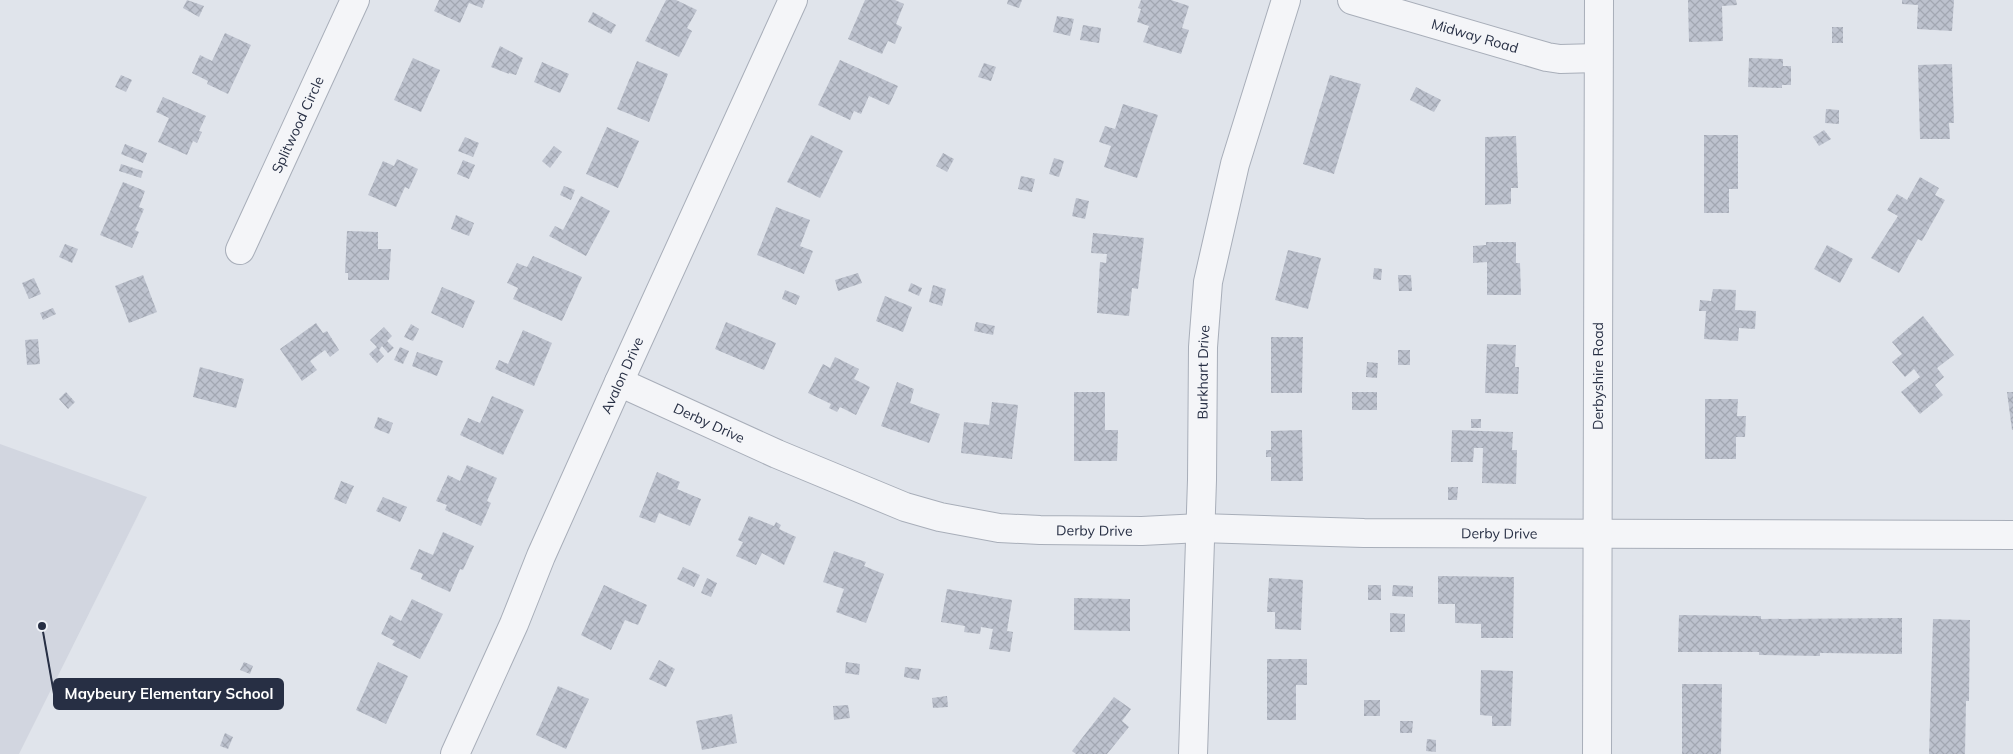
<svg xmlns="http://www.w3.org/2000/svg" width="2013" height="754" font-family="Mulish,sans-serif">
<defs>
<pattern id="building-cross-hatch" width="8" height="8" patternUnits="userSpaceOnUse" patternTransform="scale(1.25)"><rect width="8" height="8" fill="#bdc2ce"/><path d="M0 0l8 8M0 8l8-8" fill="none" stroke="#a2a7b2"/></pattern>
</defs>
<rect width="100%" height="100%" fill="#e0e4eb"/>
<path fill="#d2d6e0" d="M0 444 147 497 19 754H0Z"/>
<g fill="url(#building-cross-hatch)">
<path d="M187 0 204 6 199 17 183 8Z"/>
<path d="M439 0H485L482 8 469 3 460 23 434 11Z"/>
<path d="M666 0H676L697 10 687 28 692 31 679 57 645 41Z"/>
<path d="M865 0H895L904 4 896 24 902 27 895 44 888 41 882 54 848 39Z"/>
<path d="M1008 0H1022L1019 8 1007 4Z"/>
<path d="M1141 0H1171L1189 6 1182 28 1189 30 1181 54 1143 42 1149 26 1137 22 1141 9 1138 8Z"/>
<path d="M1688 0H1736L1737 5 1722 6 1723 41 1689 42Z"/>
<path d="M1902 0H1954L1952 31 1917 29 1918 5 1902 4Z"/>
<path d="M593 12 616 25 611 34 588 22Z"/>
<path d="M1057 16 1074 19 1070 36 1053 32Z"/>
<path d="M1083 25 1101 28 1099 43 1080 40Z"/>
<rect x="1832" y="27" width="11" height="16"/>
<path d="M225 33 251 45 228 94 207 84 208 81 192 73 200 55 212 61Z"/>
<path d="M500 46 523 58 516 75 509 73V74L491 67Z"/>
<path d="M413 58 440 70 421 112 394 100Z"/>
<path d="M1749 58 1783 59V66H1791V85H1782V88L1748 87Z"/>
<path d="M840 60 898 86 889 105 869 96 861 114 854 111 850 120 818 105Z"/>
<path d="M637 61 668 74 649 122 617 109Z"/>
<path d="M542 62 569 74 560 93 534 82Z"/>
<path d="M984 63 996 67 991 81 978 77Z"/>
<path d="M1952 64 1954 123H1949L1950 139H1920L1918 65Z"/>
<path d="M121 75 132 80 126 92 115 87Z"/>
<path d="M1330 75 1361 84 1334 174 1303 164Z"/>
<path d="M1416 87 1441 100 1434 112 1410 100Z"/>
<path d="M163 97 206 116 199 131 202 132 197 143 193 141 187 155 158 142 169 118 156 112Z"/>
<path d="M1123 104 1158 115 1137 178 1104 167 1111 146 1099 142 1105 126 1115 129Z"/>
<path d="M1826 109 1839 110V124L1825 123Z"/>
<path d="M607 127 639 141 618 188 586 174Z"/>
<path d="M1824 130 1831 139 1819 146 1813 137Z"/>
<path d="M811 135 843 151 820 198 787 182Z"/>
<path d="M1704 135H1738V189H1729V213H1704Z"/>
<path d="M1516 136 1518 188H1511V204L1485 205V137Z"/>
<path d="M465 137 479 143 473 157 458 151Z"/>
<path d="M125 144 147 153 143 163 121 154Z"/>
<path d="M554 146 562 152 550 168 542 161Z"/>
<path d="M943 153 954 159 947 172 936 166Z"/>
<path d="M1054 158 1064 161 1059 177 1049 174Z"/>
<path d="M397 159 418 169 409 189 405 187 396 207 368 195 383 161 394 166Z"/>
<path d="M463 160 475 165 469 179 457 174Z"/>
<path d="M121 164 143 171 141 178 119 171Z"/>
<path d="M1021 176 1035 179 1032 192 1018 189Z"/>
<path d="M1920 177 1939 188 1935 195 1945 200 1922 241 1918 239 1899 273 1871 258 1898 216 1887 210 1897 194 1907 200Z"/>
<path d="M123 182 145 191 139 207 144 209 135 230 139 232 132 248 100 235Z"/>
<path d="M564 186 575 190 571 200 560 195Z"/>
<path d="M581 196 610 211 586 256 549 236 555 226 563 230Z"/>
<path d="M1076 198 1089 201 1085 219 1072 216Z"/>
<path d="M776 207 810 220 800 246 813 251 804 274 757 255Z"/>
<path d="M456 215 474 223 469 236 451 229Z"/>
<path d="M347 231 378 232V249H391L389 280H348V273H345Z"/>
<path d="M1093 233 1144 238 1138 289 1132 288 1129 316 1097 313 1100 262 1106 263 1107 254 1091 253Z"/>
<path d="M1486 242H1516V263H1520L1521 295H1487V262L1473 263V246L1486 245Z"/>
<path d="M65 244 78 249 72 263 59 257Z"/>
<path d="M1827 245 1853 259 1840 283 1814 269Z"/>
<path d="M1288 250 1321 258 1308 309 1275 300Z"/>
<path d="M533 256 582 277 562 321 513 299 518 288 507 283 517 263 527 267Z"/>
<path d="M1374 268 1382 269 1381 280 1373 279Z"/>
<path d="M858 273 862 283 838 291 835 280Z"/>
<path d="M143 275 157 312 129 323 115 286Z"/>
<path d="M1398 275H1411L1412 291H1399Z"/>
<path d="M34 278 41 294 29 299 22 283Z"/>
<path d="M911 283 922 288 919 296 908 291Z"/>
<path d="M933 285 946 289 942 306 929 302Z"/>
<path d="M442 287 475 301 463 328 431 313Z"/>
<path d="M1713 289 1736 290 1735 310 1756 311 1755 329 1739 328 1738 341 1704 339 1706 311H1699L1700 300 1711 301Z"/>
<path d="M785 290 800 296 796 305 782 299Z"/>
<path d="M885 296 912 307 903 332 876 321Z"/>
<path d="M53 308 56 314 43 320 40 313Z"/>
<path d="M1923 316 1954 355 1937 368 1944 377 1935 385 1943 395 1920 414 1901 392 1920 377 1914 369 1905 377 1892 362 1902 354 1892 342Z"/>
<path d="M726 322 776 343 764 370 715 349Z"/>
<path d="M976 322 995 326 993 335 974 331Z"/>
<path d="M316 323 323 333 327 331 339 350 330 357 325 350 310 361 317 370 302 381 280 349Z"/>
<path d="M411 324 419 329 413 341 404 337Z"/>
<path d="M384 327 392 336 387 341 394 348 388 353 382 346 379 350 384 356 377 363 369 354 377 347 370 340Z"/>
<path d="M523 330 552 343 534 386 495 369 499 360 508 364Z"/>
<path d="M1271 337H1303L1302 393H1271Z"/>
<path d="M38 339 40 364 27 365 25 340Z"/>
<path d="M1487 344 1516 345 1515 367H1519L1518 394 1485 393Z"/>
<path d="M400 347 409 351 403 364 394 360Z"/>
<rect x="1398" y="350" width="12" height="15"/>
<path d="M417 352 443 361 437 376 412 366Z"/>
<path d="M835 357 859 369 854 379 870 387 856 415 840 407 837 412 829 408 831 404 808 393 823 364 830 368Z"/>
<path d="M1367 362 1378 363 1377 378 1366 377Z"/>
<path d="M200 367 244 379 236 408 193 397Z"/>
<path d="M897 382 914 389 910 403 940 414 929 443 881 426Z"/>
<path d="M66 392 75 402 68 409 59 399Z"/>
<path d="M1074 392H1105V430H1118L1117 461H1074Z"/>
<rect x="1352" y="392" width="25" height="18"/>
<path d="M2007 392H2013V430H2012Z"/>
<path d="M492 396 524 410 503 455 460 435 468 418 480 423Z"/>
<path d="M1705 399H1738L1737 416H1746L1745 437H1736V459H1705Z"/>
<path d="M992 402 1018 405 1012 459 961 453 964 422 989 425Z"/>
<path d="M378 417 393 423 389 434 374 428Z"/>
<rect x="1471" y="419" width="10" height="9"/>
<path d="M1302 430 1303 481H1271V457H1266V450H1271V431Z"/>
<path d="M1452 430 1513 432 1512 450H1517L1516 484 1482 483 1483 448H1474L1473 462H1451Z"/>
<path d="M467 465 497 478 487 501 491 503 481 526 445 510 447 505 436 501 448 475 460 481Z"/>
<path d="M657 472 680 482 677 489 701 499 690 526 659 513 655 523 639 517Z"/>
<path d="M341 481 354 486 346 504 334 499Z"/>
<path d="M1448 487H1458L1457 500H1448Z"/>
<path d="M383 497 407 507 400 522 376 511Z"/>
<path d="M749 516 774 526 776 522 781 525 779 529 796 537 784 565 762 553 756 565 736 556 743 542 738 540Z"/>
<path d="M443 532 474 546 463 570 460 569 450 592 421 579 423 574 410 569 419 549 433 555Z"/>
<path d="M834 551 866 562 864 566 884 574 866 623 836 612 844 589 823 582Z"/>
<path d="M683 567 700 575 694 587 677 579Z"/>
<path d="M1438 576 1514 577 1513 638H1481V624L1455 623V604H1438Z"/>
<path d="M707 578 717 583 711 597 701 593Z"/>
<path d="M1269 578 1303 580 1301 630 1275 629V612H1267Z"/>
<path d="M604 585 647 605 638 625 625 620 611 650 581 635Z"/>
<rect x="1368" y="585" width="13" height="15"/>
<path d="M1393 585 1413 586V597L1392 596Z"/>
<path d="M947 589 1012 600 1007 631 1013 632 1010 652 989 649 993 629 981 627 980 634 964 632 965 626 941 622Z"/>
<path d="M1074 598 1130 599V631L1074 630Z"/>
<path d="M412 599 443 614 420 659 392 645 395 641 381 634 390 615 401 621Z"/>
<path d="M1390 613 1405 614V632H1390Z"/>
<path d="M1679 615 1761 616V619L1902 618V654L1820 653V656L1759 655V652H1678Z"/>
<path d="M1933 619 1970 620 1969 701H1966L1965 754H1929Z"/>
<path d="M1267 659H1307V685H1296V720H1267Z"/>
<path d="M659 660 675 669 666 687 649 679Z"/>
<path d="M244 662 253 666 250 674 240 670Z"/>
<path d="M378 662 408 676 386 724 356 710Z"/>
<path d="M846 662 860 664 859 675 845 673Z"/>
<path d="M905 667 921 669 919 680 904 677Z"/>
<path d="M1481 670 1513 671 1511 726H1492V716L1480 715Z"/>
<path d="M1682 684H1722L1721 754H1682Z"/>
<path d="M558 686 589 699 566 749 536 735Z"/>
<path d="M947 696 948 707 933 708 932 698Z"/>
<path d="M1114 697 1131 709 1122 721 1129 727 1107 754H1076L1072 751Z"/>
<rect x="1364" y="700" width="16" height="16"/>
<path d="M848 705 850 718 834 720 833 706Z"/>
<path d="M732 714 737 743 702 750 696 721Z"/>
<path d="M1400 721H1413L1412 733H1400Z"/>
<path d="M225 733 233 737 228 749 220 746Z"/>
<path d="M1427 739 1436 740V752L1426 751Z"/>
</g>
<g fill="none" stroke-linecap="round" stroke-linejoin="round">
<defs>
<g id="minor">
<path id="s1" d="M1352 0 1547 57 1560 59 1598 58"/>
<path id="s2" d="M240 250 355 0"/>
<path id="s3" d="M619 382 777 454 905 507 940 517 999 528 1040 530 1142 531 1200 528 1364 533 2013 535"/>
<path id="s4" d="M455 754 514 624 541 556 619 382 793 0"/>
<path id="s5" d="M1193 754 1202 480 1203 347 1208 282 1235 164 1286 0"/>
<path id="s6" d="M1597 754 1599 0"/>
</g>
</defs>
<use href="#minor" stroke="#a8aeb9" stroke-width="30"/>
<use href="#minor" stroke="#f4f5f8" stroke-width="28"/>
</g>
<g text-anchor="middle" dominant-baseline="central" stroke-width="4" stroke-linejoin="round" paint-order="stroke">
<g font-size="14" fill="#272f44" stroke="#f0f3f8">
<text stroke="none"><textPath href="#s1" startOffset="128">Midway Road</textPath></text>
<text stroke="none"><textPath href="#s2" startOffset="138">Splitwood Circle</textPath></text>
<text stroke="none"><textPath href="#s5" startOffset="382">Burkhart Drive</textPath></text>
<text stroke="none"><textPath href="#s4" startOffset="414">Avalon Drive</textPath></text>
<text stroke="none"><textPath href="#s6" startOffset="378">Derbyshire Road</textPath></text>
<text stroke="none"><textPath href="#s3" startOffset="99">Derby Drive</textPath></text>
<text stroke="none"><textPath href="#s3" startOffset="504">Derby Drive</textPath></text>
<text stroke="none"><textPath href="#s3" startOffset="909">Derby Drive</textPath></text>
</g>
</g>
<path fill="none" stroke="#272f44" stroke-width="2" d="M42 626L54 694"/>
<circle fill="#272f44" stroke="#f0f3f8" stroke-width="2" cx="42" cy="626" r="5"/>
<rect fill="#272f44" stroke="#272f44" stroke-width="2" x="54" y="679" width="229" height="30" rx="5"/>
<g font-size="15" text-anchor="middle" font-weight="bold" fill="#fff">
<text x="169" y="699">Maybeury Elementary School</text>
</g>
</svg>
